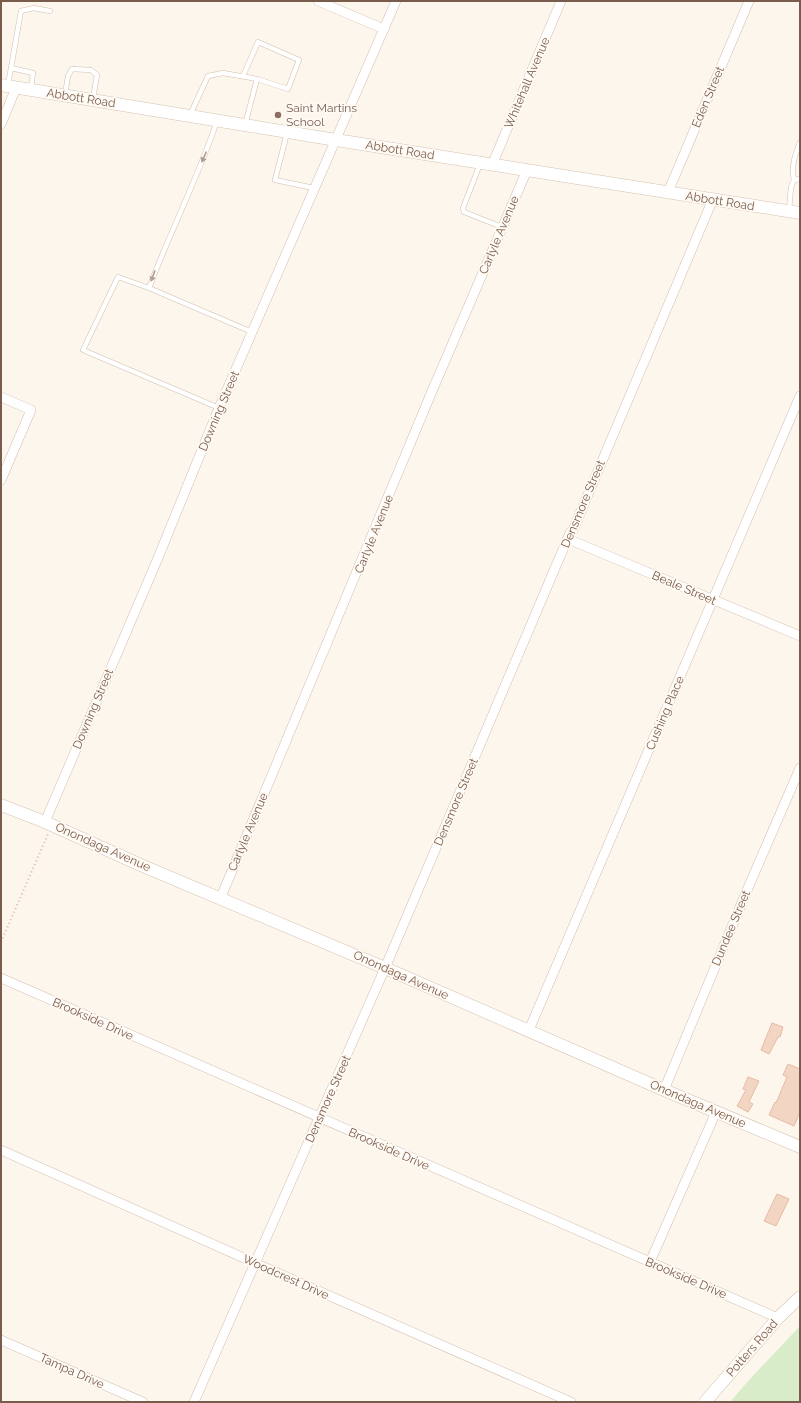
<svg xmlns="http://www.w3.org/2000/svg" width="801" height="1403" font-family="Raleway,sans-serif">
<rect width="100%" height="100%" fill="#fdf6ec"/>
<path fill="#d8ecc9" d="M800 1326V1402H730L749 1380Z"/>
<g fill="#f3d5c3" stroke="#e6bba3">
<path d="M772 1023 783 1027 780 1037H778L769 1054 761 1050Z"/>
<path d="M788 1064 800 1069V1112L794 1126 769 1115 775 1102 776 1103 787 1077 783 1075Z"/>
<path d="M748 1077 759 1081 749 1102 753 1104 748 1112 737 1106 746 1090 743 1089Z"/>
<path d="M777 1194 789 1199 776 1226 764 1221Z"/>
</g>
<g fill="none" stroke-linecap="round" stroke-linejoin="round">
<defs>
<g id="lane">
<path d="M11 68 33 73 31 88"/>
<path d="M243 76 258 42 299 60 288 89 257 79"/>
<path d="M8 85 21 11 34 8 50 11"/>
<path d="M65 95 68 76 72 69 91 70 97 75 93 99"/>
<path d="M190 115 208 76 223 73 257 79 245 125"/>
<path d="M287 133 275 180 314 188"/>
<path d="M480 164 463 208 464 212 502 227"/>
<path d="M794 180C791 166 795 155 800 142"/>
<path d="M789 210 791 187 794 180 800 179"/>
<path d="M149 288C170 232 198 178 217 121"/>
<path d="M219 408 83 350 118 277 149 288 252 332"/>
</g>
<g id="street">
<path d="M318 1 384 29"/>
<path d="M1 124 16 88"/>
<path d="M492 165 561 1"/>
<path d="M668 192 749 1"/>
<path d="M1 397 31 410 1 480"/>
<path d="M568 539 800 636"/>
<path d="M45 822 158 558 219 408 396 1"/>
<path d="M221 897 430 396 527 170"/>
<path d="M1 978 778 1318"/>
<path d="M529 1030 800 396"/>
<path d="M664 1090 748 888 800 768"/>
<path d="M1 1150 255 1263 571 1402"/>
<path d="M650 1262 716 1112"/>
<path d="M1 1340 143 1402"/>
<path d="M194 1402 385 968 570 533 573 530 713 199"/>
</g>
<g id="secondary">
<path d="M1 85 336 140 800 213"/>
<path d="M1 805 45 822 143 866 385 968 664 1090 800 1147"/>
<path d="M705 1402 778 1318 800 1297"/>
</g>
</defs>
<use href="#lane" stroke="#d1beb0" stroke-width="5.5"/>
<use href="#street" stroke="#d1beb0" stroke-width="10"/>
<use href="#secondary" stroke="#d6c0b0" stroke-width="13"/>
<path stroke="#d9b8a5" stroke-width="2" stroke-dasharray="1 3" stroke-linecap="butt" d="M1 942 48 834"/>
<use href="#lane" stroke="#fff" stroke-width="4.5"/>
<use href="#street" stroke="#fff" stroke-width="9"/>
<use href="#secondary" stroke="#fff" stroke-width="12"/>
</g>
<defs><path id="oneway-solid" d="M-6-.8H1V-3.2L6.5 0L1 3.2V.8H-6Z"/></defs>
<g fill="#af9d94">
<use href="#oneway-solid" transform="translate(204 157) rotate(113)"/>
<use href="#oneway-solid" transform="translate(153 276) rotate(110)"/>
</g>
<circle fill="#8d6e63" stroke="#fffaf3" stroke-width="1.5" cx="278" cy="115" r="4"/>
<g text-anchor="middle" dominant-baseline="central" stroke-width="3.5" stroke-linejoin="round" paint-order="stroke">
<g font-size="12" fill="#7a5c4d" stroke="#fffaf3">
<text transform="translate(527 83) rotate(-67)">Whitehall Avenue</text>
<text transform="translate(708 97) rotate(-67)">Eden Street</text>
<text transform="translate(81 98) rotate(9)">Abbott Road</text>
<text transform="translate(400 150) rotate(9)">Abbott Road</text>
<text transform="translate(720 201) rotate(9)">Abbott Road</text>
<text transform="translate(499 235) rotate(-67)">Carlyle Avenue</text>
<text transform="translate(219 411) rotate(-67)">Downing Street</text>
<text transform="translate(583 504) rotate(-67)">Densmore Street</text>
<text transform="translate(374 534) rotate(-68)">Carlyle Avenue</text>
<text transform="translate(684 588) rotate(23)">Beale Street</text>
<text transform="translate(93 709) rotate(-67)">Downing Street</text>
<text transform="translate(665 713) rotate(-67)">Cushing Place</text>
<text transform="translate(456 802) rotate(-67)">Densmore Street</text>
<text transform="translate(248 832) rotate(-67)">Carlyle Avenue</text>
<text transform="translate(103 847) rotate(24)">Onondaga Avenue</text>
<text transform="translate(731 928) rotate(-67)">Dundee Street</text>
<text transform="translate(401 975) rotate(24)">Onondaga Avenue</text>
<text transform="translate(93 1019) rotate(24)">Brookside Drive</text>
<text transform="translate(328 1099) rotate(-66)">Densmore Street</text>
<text transform="translate(698 1104) rotate(23)">Onondaga Avenue</text>
<text transform="translate(389 1149) rotate(24)">Brookside Drive</text>
<text transform="translate(286 1277) rotate(24)">Woodcrest Drive</text>
<text transform="translate(686 1278) rotate(23)">Brookside Drive</text>
<text transform="translate(752 1348) rotate(-49)">Potters Road</text>
<text transform="translate(72 1371) rotate(24)">Tampa Drive</text>
</g>
<g font-size="12" fill="#785e54" stroke="#fffaf3" text-anchor="start">
<text x="286" y="108">Saint Martins<tspan x="286" dy="14">School</tspan></text>
</g>
</g>
<rect width="801" height="1403" fill="none" stroke="#7a5c4d" stroke-width="4"/>
</svg>
